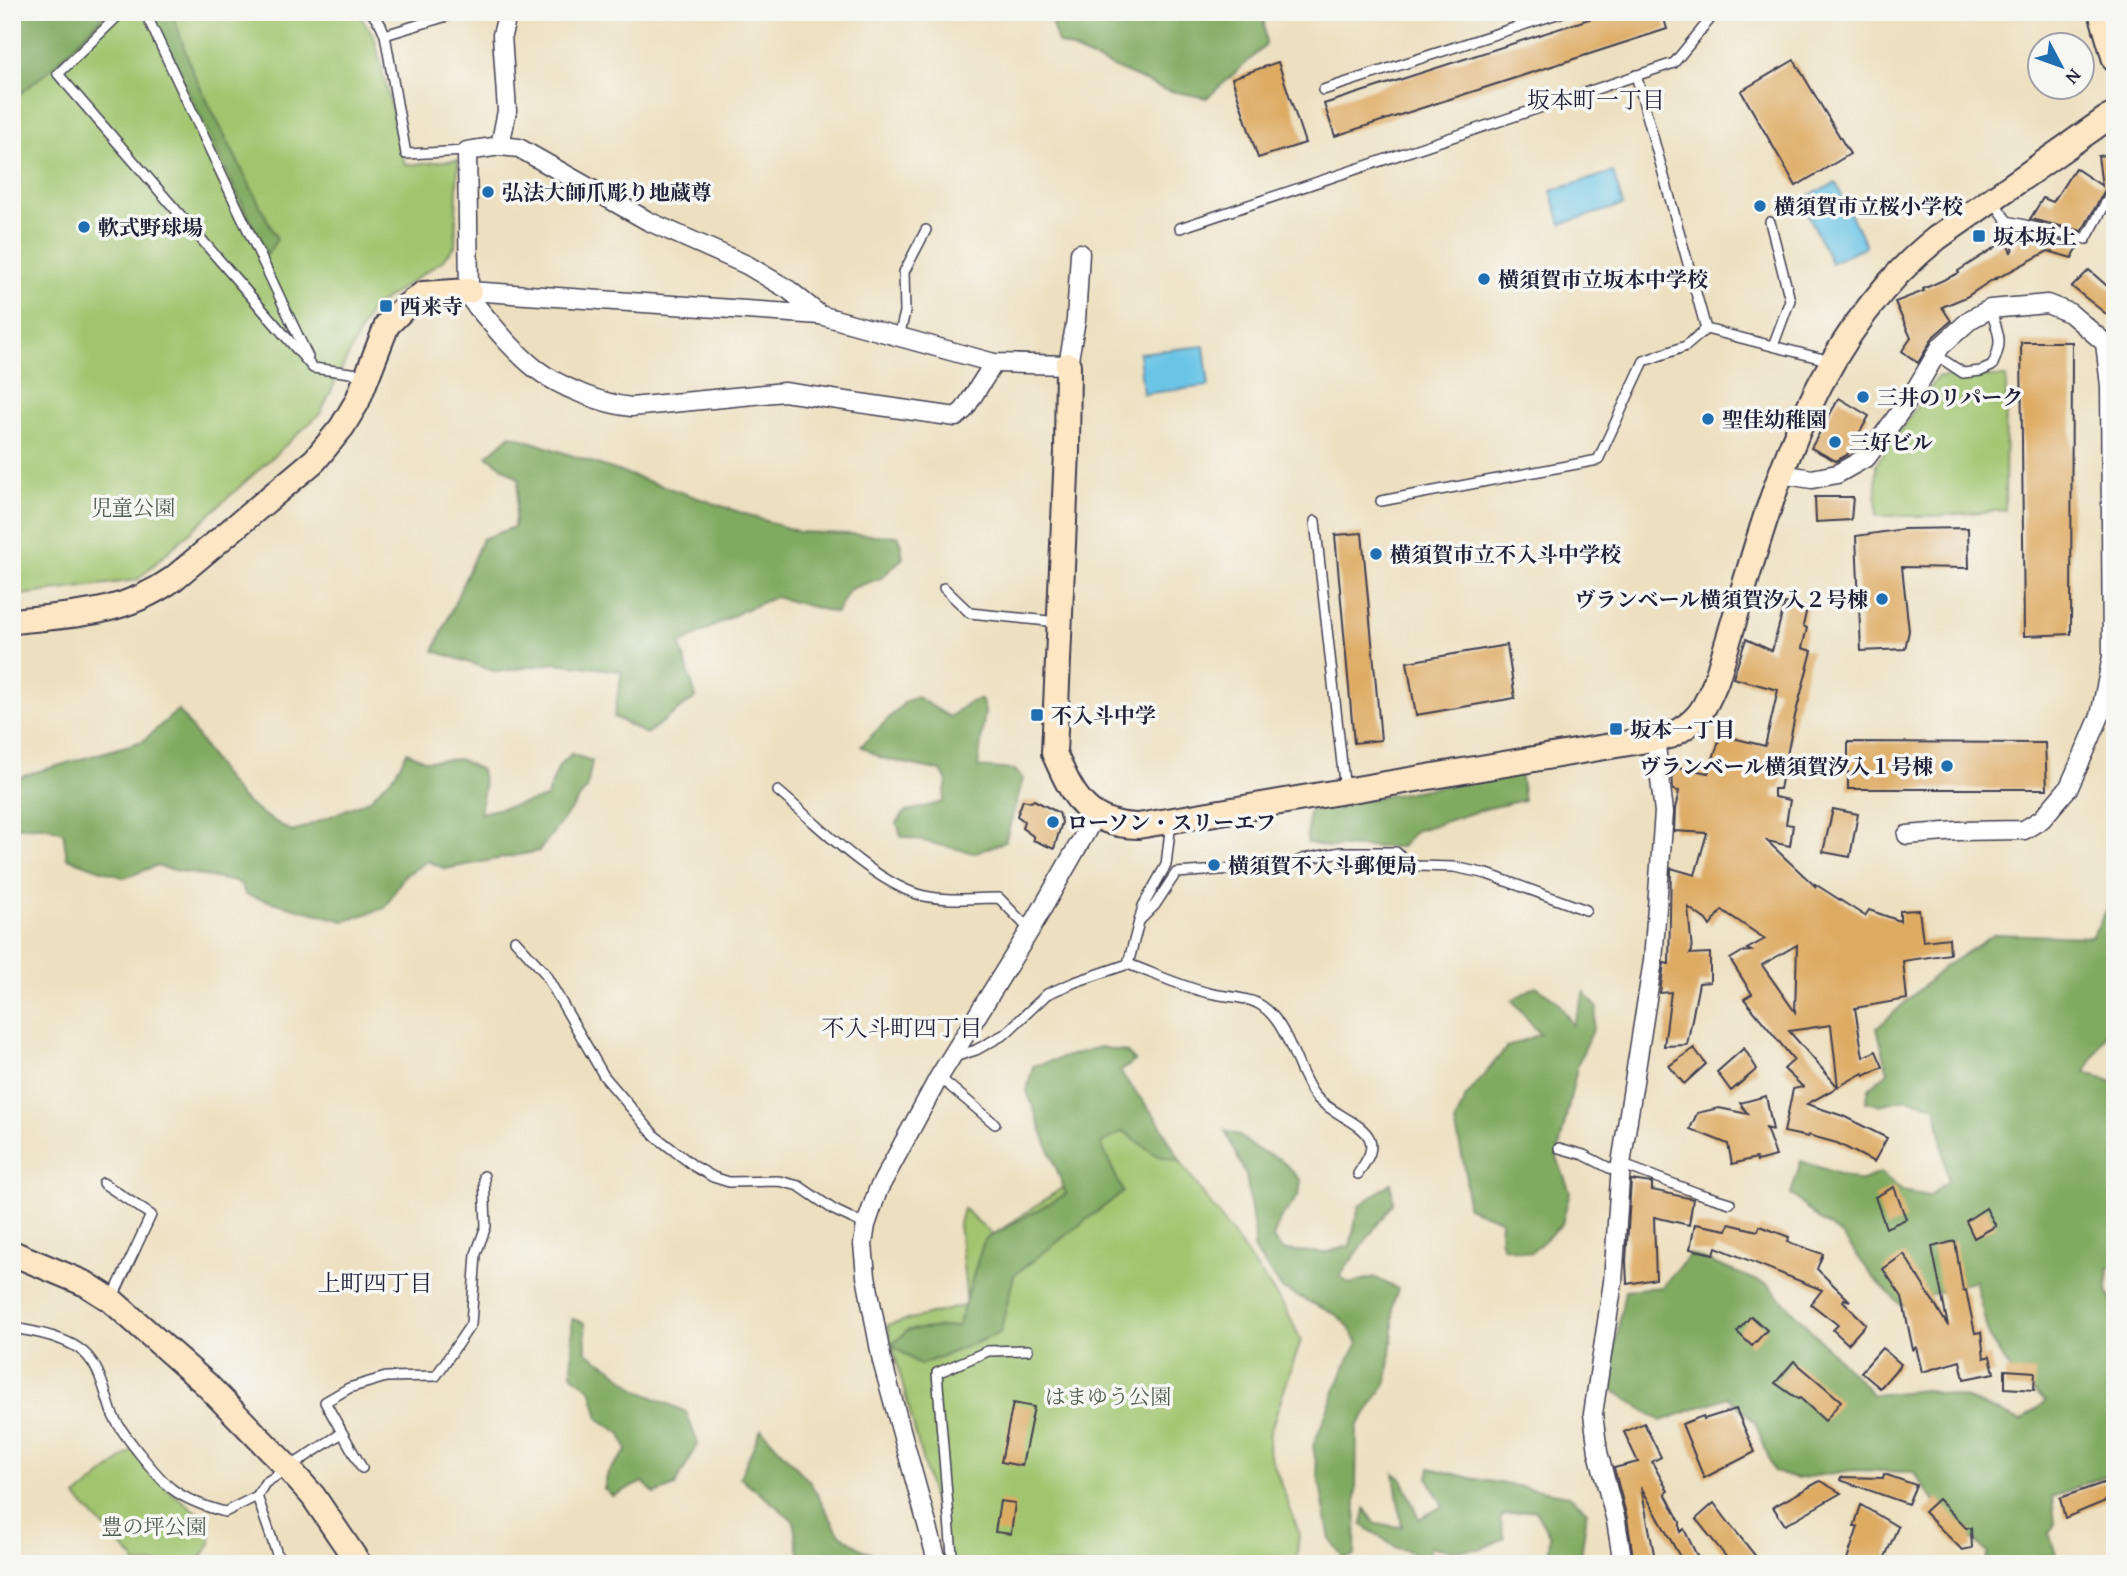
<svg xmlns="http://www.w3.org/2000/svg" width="2127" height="1576" font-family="'Gentium Book Plus','Noto Serif JP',serif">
<rect width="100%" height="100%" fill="#f6f6f2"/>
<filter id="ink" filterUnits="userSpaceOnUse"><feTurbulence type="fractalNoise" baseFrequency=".0143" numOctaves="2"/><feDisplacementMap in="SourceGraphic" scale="14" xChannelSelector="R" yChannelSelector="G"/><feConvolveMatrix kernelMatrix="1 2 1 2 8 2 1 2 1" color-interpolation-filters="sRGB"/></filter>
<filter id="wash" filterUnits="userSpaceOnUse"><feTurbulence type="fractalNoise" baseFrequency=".00686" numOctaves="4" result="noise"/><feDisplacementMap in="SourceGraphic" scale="28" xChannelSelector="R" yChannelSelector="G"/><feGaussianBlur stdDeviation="1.57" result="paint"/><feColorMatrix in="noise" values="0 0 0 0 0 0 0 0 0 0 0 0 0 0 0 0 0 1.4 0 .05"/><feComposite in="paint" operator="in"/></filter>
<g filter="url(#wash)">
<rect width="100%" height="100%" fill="#ede0c0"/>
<g fill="#a1c56e" stroke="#627454" stroke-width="2">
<path d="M52 12H357L374 36 405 165 458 160 455 246 442 261 371 309 320 414 137 580 12 596V31Z"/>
<path d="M1938 377H2006L2005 510 1935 516H1877L1876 464Z"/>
<path d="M1040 1085 1154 1125 1285 1308 1301 1340 1270 1432 1268 1449 1299 1533 1296 1564H945L946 1550 887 1325 967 1305 959 1224 963 1208 993 1235 1069 1183Z"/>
<path d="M133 1450 168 1490 210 1522 211 1543 197 1564H135L133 1558 76 1497Z"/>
</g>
<g fill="#80aa61" stroke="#51664e" stroke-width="2">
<path d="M12 12H107L52 68 12 100Z"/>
<path d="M150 12H172L193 73 277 239 267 255Z"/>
<path d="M1048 12H1263L1266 45 1207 98 1165 90 1058 43Z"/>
<path d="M511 435 799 532 899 536 903 558 881 578 850 589 836 613 775 597 742 611 680 644 696 697 646 734 614 717 622 671 555 663 497 672 434 651 482 539 514 527 519 479 487 456Z"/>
<path d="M917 697 950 717 968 703 981 699 985 711 978 767 1015 770 1023 779 1005 842 974 853 901 836 897 823 905 812 943 802 947 781 941 771 881 758 861 746 906 701Z"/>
<path d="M178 710C199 736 214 765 235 791 250 809 273 821 293 832L369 800 395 774 407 752 427 761 459 759 481 770 484 786 480 813 546 798 559 766 571 754 592 761 587 788 539 851 445 869 428 861 404 876 385 908 344 921 246 895 240 883 155 866 125 878 67 858 63 832 45 826 12 827V779L143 741Z"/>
<path d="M1520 772 1524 800 1485 809 1415 831 1401 847H1328L1307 843 1309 810Z"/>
<path d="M2115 894V1030L2108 1031 2085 1072 2115 1083V1265L2108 1269 2107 1290 2115 1309V1472L2052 1497 2055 1524 2049 1533 2059 1564H1984L1988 1553 1945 1516 1913 1472 1853 1470 1796 1479 1774 1472 1755 1422 1728 1397 1661 1421 1608 1387 1625 1290 1662 1287 1690 1254 1768 1285 1873 1395 1924 1390 1967 1399 2021 1421 2046 1401 2015 1376 1989 1338 1975 1280 1901 1305 1874 1278 1842 1235 1818 1219 1791 1194 1801 1161 1859 1181 1881 1173 1902 1191 1929 1196 1948 1181 1936 1106 1906 1099 1879 1105 1866 1102 1869 1088 1888 1072 1877 1028 1943 968 1995 934 2092 937Z"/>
<path d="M1536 986 1557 1001 1573 1025 1585 992 1597 1008 1593 1030 1578 1063 1557 1158 1570 1192 1562 1224 1531 1253 1503 1247 1500 1239 1501 1220 1467 1207 1466 1174 1455 1123 1465 1098 1507 1047 1540 1034 1512 1000Z"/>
<path d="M1100 1047 1126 1052 1135 1061 1120 1072 1157 1119 1181 1162 1156 1155 1123 1131 1101 1144 1123 1192 1014 1275 1000 1333 920 1365 892 1345 908 1330 958 1326 984 1240 1066 1194 1027 1091 1033 1066Z"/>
<path d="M1225 1131 1238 1135 1256 1149 1280 1159 1301 1180 1299 1195 1280 1219 1273 1238 1282 1250 1324 1253 1350 1246 1359 1206 1391 1183 1393 1203 1340 1276 1349 1284 1374 1277 1398 1289 1393 1303V1337L1387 1382 1357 1427 1355 1556 1344 1558 1330 1540 1313 1446 1343 1371 1358 1343 1348 1326 1337 1315 1282 1289 1253 1248 1255 1237 1246 1175Z"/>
<path d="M572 1319 585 1323 586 1352 610 1367 637 1390 686 1412 698 1444 675 1486 655 1494 643 1482 612 1496 604 1489 608 1472 627 1451 621 1434 599 1419 592 1391 572 1374Z"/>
<path d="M761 1429 810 1482 838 1532 858 1547 883 1560 916 1561V1564H801L793 1520 740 1477Z"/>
<path d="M1430 1468 1470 1478 1569 1495 1587 1511 1580 1564H1548L1550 1536 1535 1510 1506 1514 1500 1518 1505 1538 1481 1549 1452 1550 1430 1547V1564H1416L1412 1552 1397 1548 1362 1525 1365 1509 1376 1524 1402 1527 1394 1473 1402 1479 1419 1519 1443 1506 1428 1478Z"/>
</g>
<g fill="#69c4e6" stroke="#467390" stroke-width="2">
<path d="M1613 172 1623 205 1561 224 1551 191Z"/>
<path d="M1836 183 1866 246 1831 263 1801 199Z"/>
<path d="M1204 346 1209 386 1143 394 1139 353Z"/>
</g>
<g id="blocks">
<g fill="#deab64" fill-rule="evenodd">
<path d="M1611 12H1662L1667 29 1335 136 1324 104Z"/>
<path d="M1794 60 1850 154 1796 186 1741 91Z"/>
<path d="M1278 62 1305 143 1258 158 1232 78Z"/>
<path d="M2115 154V178L2109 183 2082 231 2030 219 2043 198 2053 202 2075 168 2102 186 2098 156Z"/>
<path d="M2023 232 2079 245 2072 258 2048 251 1994 280 1995 278 1966 297 1942 307 1951 321 1934 336 1918 363 1902 351 1911 338 1895 302 1924 291 1923 289 1959 273 1958 271 2005 241 2011 252Z"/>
<path d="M2089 270 2115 293V321L2072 287Z"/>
<path d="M2021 342H2072L2071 634 2024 636Z"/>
<path d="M1839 398 1869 416 1847 455 1836 461 1811 448Z"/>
<path d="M1815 497H1853L1851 520 1816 522Z"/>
<path d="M1968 528 1969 568 1902 567 1909 631 1905 649 1861 651 1856 536 1904 529Z"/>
<path d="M1362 533 1381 740 1354 743 1335 535Z"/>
<path d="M1785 603 1807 608 1803 626 1807 628 1802 648 1812 651 1795 716 1780 789H1774V797L1790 800 1786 824 1793 825 1790 846 1767 841 1815 886V884L1865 916 1869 910 1900 921V911L1919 910 1923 941 1949 938 1950 954 1903 961 1907 999 1855 1008 1863 1057 1876 1051 1883 1067 1864 1076 1863 1073 1838 1087 1831 1025 1789 1031 1838 1087 1807 1104 1843 1116 1887 1138 1874 1162 1837 1143 1808 1135V1137L1784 1132 1793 1089 1803 1087 1784 1069 1794 1060 1744 999 1752 994 1730 959 1742 952 1751 951 1747 949 1765 939 1722 910 1710 926 1706 920 1688 907 1692 951 1690 954 1710 953V982L1699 983 1687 1045 1664 1046 1671 992 1660 993 1664 963 1669 964 1671 868 1695 875 1707 833 1674 831 1675 809 1679 791 1673 790 1672 766 1708 773 1721 735 1765 746 1778 690 1733 678 1746 639 1772 651ZM1797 945 1795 1012 1762 965Z"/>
<path d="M1507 645 1515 698 1416 715 1407 662Z"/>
<path d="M1848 742 2045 743 2047 789H1848Z"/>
<path d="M1023 800 1031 802 1034 800 1059 813 1062 822 1054 849 1033 840V836L1022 828 1024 821 1017 816Z"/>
<path d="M1833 809 1858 814 1850 857 1823 852Z"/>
<path d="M1694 1048 1706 1064 1684 1084 1669 1066Z"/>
<path d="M1744 1048 1757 1069 1731 1091 1717 1072Z"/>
<path d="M1766 1096 1773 1130 1766 1128 1776 1156 1757 1161 1756 1158 1732 1164 1728 1144 1690 1129 1697 1113 1719 1108 1748 1114 1740 1103Z"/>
<path d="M1631 1180 1652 1183V1190L1693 1199 1689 1225 1654 1217 1656 1279 1627 1284 1626 1261Z"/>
<path d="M1894 1187 1906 1219 1886 1228 1875 1197Z"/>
<path d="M1986 1208 1996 1226 1974 1238 1966 1221Z"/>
<path d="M1695 1224 1727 1230 1729 1224 1758 1231 1760 1226 1789 1237 1788 1242 1823 1254 1817 1269 1850 1301 1844 1299 1843 1301 1866 1324 1848 1344 1833 1330 1838 1325 1811 1304 1822 1290 1716 1247 1714 1254 1690 1249Z"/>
<path d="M1955 1241 1963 1291 1966 1290 1975 1333 1981 1332 1984 1358 1990 1356 1994 1373 1964 1379 1960 1361 1922 1372 1916 1347 1913 1350 1902 1297 1883 1269 1904 1254 1948 1326 1932 1247Z"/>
<path d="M1751 1316 1767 1330 1752 1346 1737 1332Z"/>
<path d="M1882 1348 1901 1364 1880 1388 1861 1372Z"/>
<path d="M1794 1361 1841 1401 1825 1421 1800 1398 1798 1399 1775 1383Z"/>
<path d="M2005 1370 2035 1372 2034 1390 2005 1388Z"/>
<path d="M1013 1403 1034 1407 1022 1466 1001 1462Z"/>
<path d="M1736 1409 1755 1452 1704 1478 1682 1424 1703 1416 1704 1419Z"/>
<path d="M1644 1423 1661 1457 1652 1462 1668 1491 1665 1493 1680 1522V1532L1684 1529 1701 1564H1684L1641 1487 1656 1564H1634L1627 1518 1614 1468 1638 1462 1624 1432Z"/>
<path d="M1884 1474 1916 1485 1908 1504 1840 1480 1841 1477 1883 1478Z"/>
<path d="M2115 1479V1497L2065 1518 2060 1498Z"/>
<path d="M1820 1481 1841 1493 1785 1525 1773 1507Z"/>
<path d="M1938 1499 1966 1528H1971L1972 1548 1962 1550 1924 1512Z"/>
<path d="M1000 1501 1015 1503 1011 1534 995 1532Z"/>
<path d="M1714 1503 1729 1523 1762 1564H1732L1696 1519Z"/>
<path d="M1861 1505 1898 1527 1882 1564 1846 1562 1858 1527H1854Z"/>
</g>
</g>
</g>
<g filter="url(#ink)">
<use href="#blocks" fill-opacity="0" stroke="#403e4f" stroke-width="2"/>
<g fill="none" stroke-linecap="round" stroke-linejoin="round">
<defs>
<g id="lane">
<path d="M122 12 58 74 313 368 366 375"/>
<path d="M145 12 308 357"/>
<path d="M371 12 381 25 385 35 406 154 467 151"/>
<path d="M385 35 460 12"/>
<path d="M1636 75 1706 329 1831 361"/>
<path d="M1323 90 1563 12"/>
<path d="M1993 200 2007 221 2086 239 2115 186"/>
<path d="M1770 222 1790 300 1773 346"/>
<path d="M1180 228 1674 63 1716 12"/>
<path d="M899 337 905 312 904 272 926 230"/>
<path d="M1936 355 1963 373 1981 371 1992 366C2004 341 1999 334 1990 309"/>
<path d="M1381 501 1598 460 1644 361 1686 346 1706 329"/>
<path d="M1315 521 1345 791"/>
<path d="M944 588 970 613 1058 622"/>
<path d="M778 791C816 823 869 878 917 894 943 902 972 898 999 898L1030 930"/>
<path d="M1140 920 1155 905 1176 873 1248 868 1277 870 1303 859 1341 852H1396L1406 861 1417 866 1454 867 1487 874 1586 910"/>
<path d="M515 940 544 972 604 1076 655 1136 694 1166 713 1177 729 1182 779 1181 799 1186 834 1210 866 1225"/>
<path d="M1128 964C1155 974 1182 987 1209 993 1225 997 1242 996 1257 1003 1287 1018 1295 1067 1313 1093 1326 1112 1364 1122 1370 1140 1374 1153 1364 1163 1358 1174"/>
<path d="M954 1057 976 1050 1005 1034 1047 994 1075 982 1128 964 1143 906 1166 865 1171 822"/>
<path d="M939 1077 995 1124"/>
<path d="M1559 1148 1584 1155 1621 1174"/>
<path d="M1621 1164 1697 1193 1730 1203"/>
<path d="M103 1183 151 1215 112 1299"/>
<path d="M12 1328C33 1331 60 1336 78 1348 100 1362 104 1391 112 1413 119 1430 157 1477 172 1489 188 1501 206 1507 225 1512L257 1496 265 1483 342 1433"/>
<path d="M362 1468 325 1402 349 1388 386 1377 436 1376 471 1324 476 1254 486 1226 484 1176"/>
<path d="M257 1496 277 1554 283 1564"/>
<path d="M950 1564 952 1555 937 1373 988 1351 1028 1350"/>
</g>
<g id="street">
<path d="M500 146 507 111 502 35 508 12"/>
<path d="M469 291 820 315 994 363 1068 365 1076 320 1080 253"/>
<path d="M820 315 789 290 747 265 648 221 519 148 500 146 467 151 469 291 472 301C492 324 512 350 536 369 560 387 602 404 631 407L784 392 956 417 964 410 994 363"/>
<path d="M1781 474 1812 479 1837 474 1867 457 1911 397 1941 346 1971 319 1990 309 2047 304 2070 313 2105 343 2110 386 2112 657 2100 716 2086 749 2069 787 2042 819 2024 830 1958 831 1907 835"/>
<path d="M938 1564 882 1361 866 1276 863 1244 866 1225 878 1190 939 1077 1030 930 1095 816"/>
<path d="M1623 1564 1616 1521 1598 1452 1593 1414 1613 1282 1621 1164 1653 961 1664 812 1655 738"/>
</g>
<g id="secondary">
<path d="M2101 12 2115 60"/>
<path d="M1068 365 1067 451 1054 753C1073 796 1086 825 1138 826L1670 736C1699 721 1704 710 1716 681 1765 523 1801 346 1937 238L2106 119 2115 115"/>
<path d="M12 621C72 615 122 615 173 579L315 460 342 427 357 402 387 325 405 307 423 294 469 291"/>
<path d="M12 1253 86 1284 111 1300 206 1384 287 1467 313 1496 359 1564"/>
</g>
</defs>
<use href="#lane" stroke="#403e4f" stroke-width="12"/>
<use href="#street" stroke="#403e4f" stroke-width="21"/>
<use href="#secondary" stroke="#403e4f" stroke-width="28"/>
<use href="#lane" stroke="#fff" stroke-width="9"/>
<use href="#street" stroke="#fff" stroke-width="18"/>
<use href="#secondary" stroke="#fce6c4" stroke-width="24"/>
</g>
</g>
<g fill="#1f6fb2" stroke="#f6f6f2" stroke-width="2.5">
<circle cx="488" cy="192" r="7"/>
<circle cx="1760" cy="206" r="7"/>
<circle cx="84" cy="227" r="7"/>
<rect x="1972" y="229" width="14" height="14" rx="3.5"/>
<circle cx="1484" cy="279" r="7"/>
<rect x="379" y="299" width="14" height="14" rx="3.5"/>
<circle cx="1863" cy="397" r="7"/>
<circle cx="1708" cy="419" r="7"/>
<circle cx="1835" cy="442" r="7"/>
<circle cx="1376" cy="554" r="7"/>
<circle cx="1882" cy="599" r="7"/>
<rect x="1030" y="708" width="14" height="14" rx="3.5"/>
<rect x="1609" y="722" width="14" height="14" rx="3.5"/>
<circle cx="1947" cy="766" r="7"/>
<circle cx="1053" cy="822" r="7"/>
<circle cx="1214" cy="865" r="7"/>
</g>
<g text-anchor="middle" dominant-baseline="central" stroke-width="7" stroke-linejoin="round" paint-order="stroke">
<g font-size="21" font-weight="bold" fill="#22223b" stroke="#f6f6f2" text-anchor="start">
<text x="502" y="192">弘法大師爪彫り地蔵尊</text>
<text x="1774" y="206">横須賀市立桜小学校</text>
<text x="98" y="227">軟式野球場</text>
<text x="1993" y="236">坂本坂上</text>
<text x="1498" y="279">横須賀市立坂本中学校</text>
<text x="400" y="306">西来寺</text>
<text x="1877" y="397">三井のリパーク</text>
<text x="1722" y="419">聖佳幼稚園</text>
<text x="1849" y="442">三好ビル</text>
<text x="1390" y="554">横須賀市立不入斗中学校</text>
<text x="1868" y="599" text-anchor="end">ヴランベール横須賀汐入２号棟</text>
<text x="1051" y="715">不入斗中学</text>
<text x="1630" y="729">坂本一丁目</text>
<text x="1933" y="766" text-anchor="end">ヴランベール横須賀汐入１号棟</text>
<text x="1067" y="822">ローソン・スリーエフ</text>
<text x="1228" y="865">横須賀不入斗郵便局</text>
</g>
<g font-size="21" fill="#4e5b4d" stroke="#f6f6f2">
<text x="133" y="507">児童公園</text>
<text x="1108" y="1396">はまゆう公園</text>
<text x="154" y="1526">豊の坪公園</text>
</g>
<g font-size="23" fill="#22223b" stroke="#f6f6f2">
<text x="1596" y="99">坂本町一丁目</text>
<text x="902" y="1027">不入斗町四丁目</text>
<text x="375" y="1282">上町四丁目</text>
</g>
</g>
<rect width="2127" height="1576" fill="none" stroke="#f6f6f2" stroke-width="42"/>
<g transform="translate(2061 66) rotate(131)"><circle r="33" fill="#f6f6f2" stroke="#a1a1a9" stroke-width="2"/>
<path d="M0-5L12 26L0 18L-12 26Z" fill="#1f6fb2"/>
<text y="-10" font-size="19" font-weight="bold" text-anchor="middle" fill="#22223b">N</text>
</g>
</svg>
